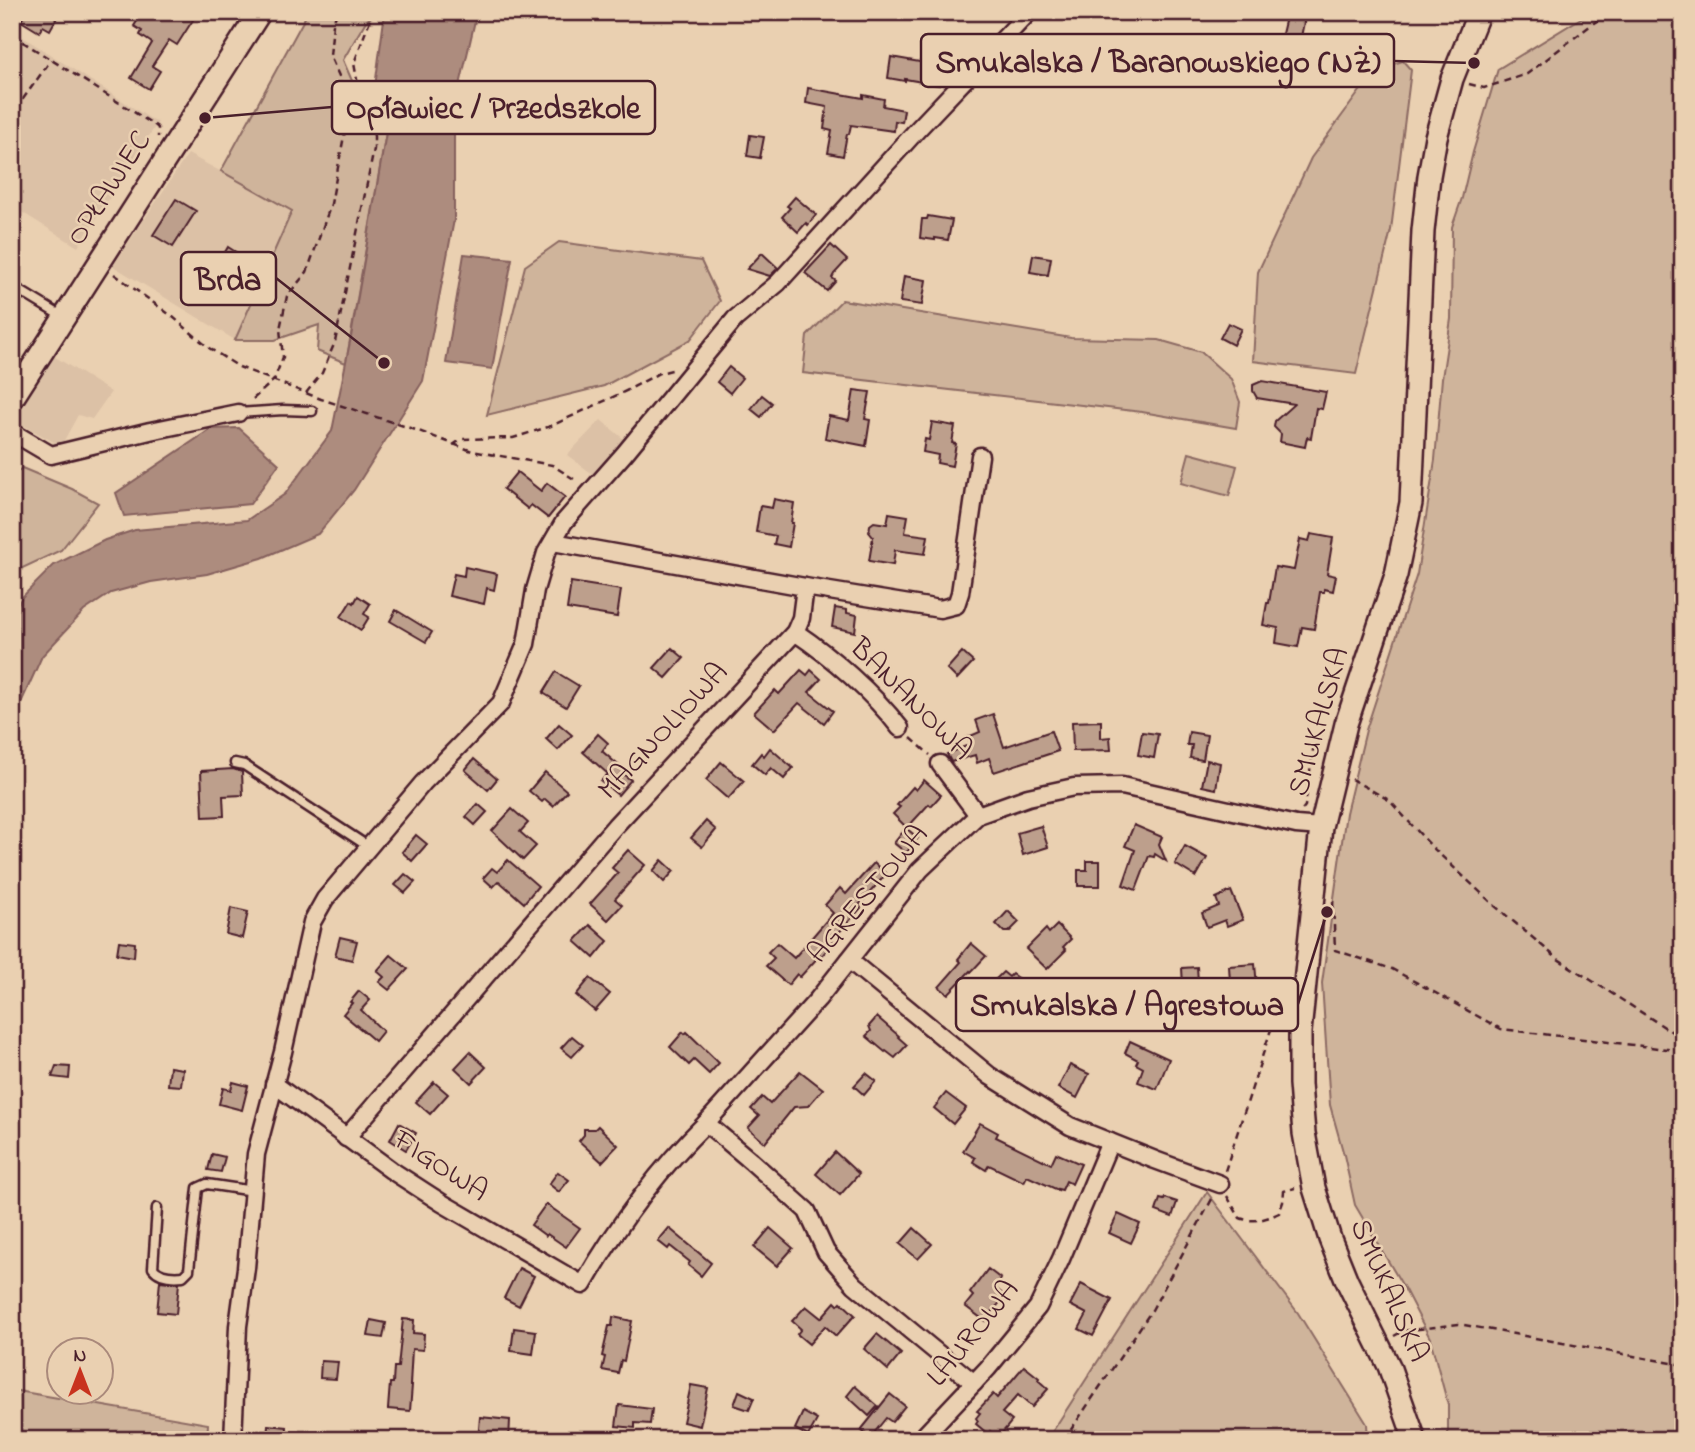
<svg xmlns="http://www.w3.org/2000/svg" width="1695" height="1452" font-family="'Indie Flower',sans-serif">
<rect width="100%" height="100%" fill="#ead0b1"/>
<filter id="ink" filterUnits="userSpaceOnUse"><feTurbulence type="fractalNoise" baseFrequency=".0143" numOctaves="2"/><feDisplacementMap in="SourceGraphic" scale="14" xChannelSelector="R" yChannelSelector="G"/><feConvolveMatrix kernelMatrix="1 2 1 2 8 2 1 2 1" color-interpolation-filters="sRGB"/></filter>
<g filter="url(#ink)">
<g fill="#dcc1a6">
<path d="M12 30 154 121 158 122 78 247 12 206Z"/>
<path d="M188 154 293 210 235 340 113 266Z"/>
<path d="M52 355 111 392 92 419 78 415 61 446 12 419Z"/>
<path d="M601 420 626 441 598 478 567 455Z"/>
</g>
<g fill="#cfb49b" stroke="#8c6a63" stroke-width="2">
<path d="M308 12H378L366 21 343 60 356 90 387 127 346 363 317 351 319 325 275 340H235L292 211 221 171Z"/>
<path d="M1591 12H1683V1440H1448V1405L1430 1338 1404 1288 1355 1205 1344 1155 1330 1105 1322 983 1346 813 1366 730 1417 574 1435 460 1442 378 1451 319 1452 227 1462 198 1473 152 1498 69Z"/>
<path d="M1403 61 1411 70 1391 230 1356 374 1253 361 1258 272 1311 158 1376 69Z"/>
<path d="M559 242 701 261 720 301 690 340 604 386 487 415 525 266Z"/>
<path d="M842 300 1071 338 1159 340 1201 352 1231 379 1240 402 1236 428 1142 412 803 373 807 336Z"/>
<path d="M1189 453 1237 466 1229 496 1181 483Z"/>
<path d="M22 468 72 489 98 503 61 550 12 573V477Z"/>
<path d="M1207 1192 1298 1313 1367 1424 1368 1440H1047Z"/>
<path d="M12 1390 208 1424 207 1440H12Z"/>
</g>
<g fill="#ad8c7e" stroke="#85605d" stroke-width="2">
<path d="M385 12H477L454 111V220L423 381 354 490 318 534 262 558 207 574 151 582 111 593 84 611 42 656 12 723V614L22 597 54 565 105 540 135 530 247 520 285 494 332 431 351 337 387 127 372 109Z"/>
<path d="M464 254 512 259 492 369 446 363Z"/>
<path d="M239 428 279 464 250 504 124 516 116 493 211 429Z"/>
</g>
<g fill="#bd9f8c" stroke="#4a1f2b" stroke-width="2">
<path d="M21 12H60L50 30 43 26 39 32 21 21 25 14Z"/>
<path d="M143 12H198L177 45 169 40 152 66 160 71 149 89 131 78 152 43 140 35 142 31 134 26Z"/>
<path d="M1287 13 1305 17 1300 42H1287L1285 39 1281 38Z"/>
<path d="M891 57 943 66 939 85 905 79V81L888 78Z"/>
<path d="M808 88 863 98V95L884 99 883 106 904 110 902 122 895 121 894 131 851 125 849 134H847L843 156 828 153 832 131 824 129 827 107 806 103Z"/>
<path d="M750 135 764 137 760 158 747 156Z"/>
<path d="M795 197 816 215 808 225 806 223 798 232 782 217 790 208 787 206Z"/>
<path d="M176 199 196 211 173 247 153 235Z"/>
<path d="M928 216 952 220 948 240 935 238V240L920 238 922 219H927Z"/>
<path d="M831 245 847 260 834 274 832 278 836 281 827 291 805 273Z"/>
<path d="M228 247 242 256 230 274 217 266Z"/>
<path d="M762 253 778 268 770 276 747 269Z"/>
<path d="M1033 255 1051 258 1048 275 1030 272Z"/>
<path d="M904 276 926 280 922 305 900 302Z"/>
<path d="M1228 323 1241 329 1233 345 1220 338Z"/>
<path d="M729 367 742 378 730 393 717 382Z"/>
<path d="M1262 381 1326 392 1322 409 1316 408 1311 438 1307 437 1305 447 1280 442 1281 434 1274 427 1275 421 1294 404 1257 398 1253 391V385Z"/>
<path d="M854 390 870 392 865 419 870 420 866 446 825 438 829 416 849 420Z"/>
<path d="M762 395 772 403 761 417 751 409Z"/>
<path d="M932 422 955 426 952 443 956 444 952 466 937 463 938 455 923 452 925 439 929 440Z"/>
<path d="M517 472 541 491 547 483 565 497 548 518 531 505 528 509 503 489Z"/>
<path d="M774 499 794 503 791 523H793L789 547 774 544 776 536 756 532 760 506 772 508Z"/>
<path d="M889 513 908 516 905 533 928 536 925 554 895 550 893 565 869 561 873 537 869 532 870 525 874 522 887 524Z"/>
<path d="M1311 534 1333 538 1327 574 1336 576 1333 591 1324 589V592H1320L1314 629 1302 627 1298 647 1276 643 1278 628 1263 625 1267 603H1269L1275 567 1294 570 1300 539 1309 541Z"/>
<path d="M465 567 497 574 494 590 487 588 484 604 449 596 454 574 464 576Z"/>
<path d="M571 582 621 590 617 617 567 609Z"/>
<path d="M358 596 370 604 364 614 369 617 361 630 341 617 351 601 354 603Z"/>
<path d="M835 608 847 610V613L857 615 855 632 832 627Z"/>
<path d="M396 610 432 632 426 642 390 621Z"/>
<path d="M672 648 684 658 666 678 654 668Z"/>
<path d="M962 652 973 662 957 679 947 669Z"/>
<path d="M801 670 807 675 811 670 821 679 809 692 833 711 824 723 799 703 774 730 754 713 775 690 779 694Z"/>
<path d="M556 672 579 686 566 707 543 693Z"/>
<path d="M993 714 1004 747 1051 731 1058 751 994 772 989 758 977 763 975 755 951 762 947 754 971 744 968 737 980 732 976 720Z"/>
<path d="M1101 721V738L1110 737 1111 750 1073 751 1072 722Z"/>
<path d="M559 724 572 735 558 750 546 739Z"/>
<path d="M1142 732 1158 734 1154 758 1138 755Z"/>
<path d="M1189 732 1207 735 1203 760 1190 758 1192 745H1187Z"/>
<path d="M598 734 608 743 602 751 626 772 624 775 631 780 618 795 601 781 608 774 583 752Z"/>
<path d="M770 748 793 768 784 779 771 768 765 775 752 764 761 753 764 756Z"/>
<path d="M474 759 497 779 488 790 465 770Z"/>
<path d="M1207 760 1220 763 1216 789 1202 786Z"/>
<path d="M721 762 744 781 728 799 706 780Z"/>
<path d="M233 769 242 772 243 795 223 796 224 816 203 817 201 771Z"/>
<path d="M545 772 567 791 553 806 545 799 542 802 529 791Z"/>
<path d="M924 780 941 795 931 806 929 804 907 828 893 814 900 807 897 805 913 787 916 790Z"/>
<path d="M478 804 487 812 475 825 466 817Z"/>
<path d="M512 809 528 823 520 832 536 846 523 860 492 831Z"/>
<path d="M706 821 716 830 702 847 691 838Z"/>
<path d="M1134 825 1162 837 1159 844 1166 861 1155 854 1154 857 1149 856 1136 890 1123 885 1135 850 1125 846Z"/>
<path d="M1041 826 1048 847 1023 855 1017 833Z"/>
<path d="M906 828 918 838 906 853 894 843Z"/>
<path d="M416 835 427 844 412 861 402 852Z"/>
<path d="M1185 846 1207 858 1196 877 1175 864Z"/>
<path d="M628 850 645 865 615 899 622 905 608 920 590 904 618 873 612 868Z"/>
<path d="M508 860 538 886 524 903 499 881 493 887 483 878 492 868 497 872Z"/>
<path d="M662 860 674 871 664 882 653 871Z"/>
<path d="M1087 861H1100V886H1078V870H1087Z"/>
<path d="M874 863 886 874 859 905 861 908 834 938 836 939 821 957 820 955 800 977 797 974 788 985 766 966 774 958 768 952 777 943 794 958 833 913 825 905 840 888 846 894Z"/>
<path d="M405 874 415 882 405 893 395 885Z"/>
<path d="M1231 891 1243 920 1227 926 1225 920 1207 927 1202 913 1219 906 1216 898Z"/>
<path d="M231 908 248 912 242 938 226 934Z"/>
<path d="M1008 911 1019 922 1009 932H1004L996 924Z"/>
<path d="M590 925 608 941 594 958 575 941Z"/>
<path d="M1057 925 1071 939 1063 947 1066 950 1047 969 1026 949 1046 929 1049 933Z"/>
<path d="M340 937 357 941 352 960 335 956Z"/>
<path d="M119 941 135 943 134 957 117 954Z"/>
<path d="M971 943 986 956 971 972 970 971 948 994 939 987 961 962 958 959Z"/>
<path d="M391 955 408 969 389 990 379 982 384 977 377 971Z"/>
<path d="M1255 964 1257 986H1253L1254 992 1225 994V1000L1209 998 1205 1022 1181 1018 1184 1002 1182 968 1197 967 1198 981H1230L1229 966Z"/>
<path d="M1003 972 1009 977 1012 974 1055 1006 1042 1025 989 986Z"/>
<path d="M590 978 610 994 595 1011 576 995Z"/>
<path d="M359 991 370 1000 361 1010 383 1031 375 1041 343 1014 352 1003 350 1002Z"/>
<path d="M877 1017 899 1036 898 1037 907 1045 895 1058 886 1051 885 1052 866 1036 871 1031 869 1026Z"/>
<path d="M683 1032 685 1034 687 1032 719 1063 709 1074 694 1060 689 1065 670 1047Z"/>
<path d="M572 1036 583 1045 572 1057 561 1048Z"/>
<path d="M1130 1041 1169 1059 1157 1089 1138 1082 1143 1068 1136 1064 1138 1060 1125 1053Z"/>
<path d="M470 1052 486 1067 471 1083 455 1068Z"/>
<path d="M1070 1065 1089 1074 1077 1098 1058 1088Z"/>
<path d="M56 1066 70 1067 69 1079 52 1077Z"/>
<path d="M170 1067 183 1069 181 1086 168 1085Z"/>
<path d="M800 1071 823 1089 808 1106 794 1107 765 1143 748 1128 759 1116 751 1109 762 1097 770 1104Z"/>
<path d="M866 1073 876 1081 864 1095 854 1086Z"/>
<path d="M233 1082 248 1086 242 1110 219 1104 223 1088 231 1090Z"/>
<path d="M434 1082 448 1094 430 1114 416 1102Z"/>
<path d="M946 1093 966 1108 953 1124 934 1108Z"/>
<path d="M399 1123 416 1133 406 1150 390 1140Z"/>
<path d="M980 1123 998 1133 996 1137 1051 1164 1056 1153 1081 1164 1072 1184 1066 1181 1062 1190 1058 1189V1190L1027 1176 1024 1182 989 1165 986 1170 973 1162 975 1158 963 1151Z"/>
<path d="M598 1126 618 1145 602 1162 579 1141 584 1135V1129H595Z"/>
<path d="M835 1152 859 1174 840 1195 816 1174Z"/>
<path d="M212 1154 225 1157 221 1172 208 1170Z"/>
<path d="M558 1172 569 1180 559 1192 549 1184Z"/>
<path d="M1165 1198 1177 1202 1172 1217 1156 1211 1160 1199 1164 1200Z"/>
<path d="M546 1204 580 1228 566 1247 547 1234 546 1236 531 1225Z"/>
<path d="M1118 1214 1140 1224 1131 1243 1109 1233Z"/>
<path d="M669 1228 711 1263 701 1276 688 1265 690 1262 670 1246 668 1249 658 1241Z"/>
<path d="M770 1228 793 1248 777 1266 754 1247Z"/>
<path d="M914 1228 932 1244 918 1259 900 1244Z"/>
<path d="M519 1268 534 1276 519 1306 504 1298Z"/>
<path d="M988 1269 1001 1279 995 1288 1005 1296 985 1321 965 1306 973 1296 970 1293Z"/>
<path d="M160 1281 179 1283 176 1314 157 1312Z"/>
<path d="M1081 1284 1112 1300 1093 1336 1079 1329 1087 1314 1070 1305Z"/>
<path d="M835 1302 838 1305 841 1302 855 1315 836 1336 825 1326 809 1344 797 1334 801 1329 792 1321 806 1306 821 1318Z"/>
<path d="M613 1317 632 1321 624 1361 621 1360 618 1373 602 1370 605 1357 602 1356 609 1326H612Z"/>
<path d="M403 1319 414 1320 413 1333 424 1334 423 1350 412 1349 410 1385H412L410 1411 388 1409 390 1383H393L394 1367H398Z"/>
<path d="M371 1320 386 1323 383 1338 368 1336Z"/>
<path d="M514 1328 536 1331 533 1354 511 1351Z"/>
<path d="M877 1334 901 1354 888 1370 864 1349Z"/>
<path d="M321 1361 338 1362 336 1379 320 1378Z"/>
<path d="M1024 1366 1039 1378 1038 1380 1048 1389 1032 1407 1018 1395 1002 1413 1012 1421 998 1438 990 1431 988 1434 976 1424 978 1421 976 1418 980 1413 977 1411 993 1394 997 1398Z"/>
<path d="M691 1385 708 1388 700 1426 683 1422Z"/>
<path d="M855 1386 878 1406 869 1416 847 1396Z"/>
<path d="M739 1391 754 1398 749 1410 734 1405Z"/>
<path d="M890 1394 905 1406 892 1422 886 1418 870 1438 861 1430Z"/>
<path d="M619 1405 652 1409 650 1424 635 1423V1428L616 1426Z"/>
<path d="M803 1412 817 1420 808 1436 795 1429Z"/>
<path d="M480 1417 510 1420 509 1440H478Z"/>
<path d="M268 1425 287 1427 286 1440H267Z"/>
</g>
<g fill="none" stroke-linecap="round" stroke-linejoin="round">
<defs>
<g id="lane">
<path d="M12 286 63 317"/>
<path d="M238 413 283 410 312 411"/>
<path d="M235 763 244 765 369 847"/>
<path d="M157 1208 153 1268C160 1277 173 1277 183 1276L189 1270 198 1188 207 1184 253 1191"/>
</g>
<g id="street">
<path d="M12 432 51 455 150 431 238 413"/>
<path d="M553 542 805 587"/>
<path d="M795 632C832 657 873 693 900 728"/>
<path d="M940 764 978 815"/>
<path d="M849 960 990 1076 1070 1126 1155 1160 1220 1184"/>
<path d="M274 1084 391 1170 442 1203 583 1285C617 1226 657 1171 706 1123L818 999 920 870 978 815 1028 797 1074 787 1122 786 1296 825 1321 827"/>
<path d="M706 1123 751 1161 807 1211 826 1252 855 1285 974 1383"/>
<path d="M346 1138 615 826 795 632 801 618 805 587 940 609 956 605 960 593 980 456"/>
<path d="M233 1440 238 1326 246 1268 256 1154 283 1052 312 922 325 899 423 783 501 703 526 644 535 590 546 553 564 522 624 454 735 319 778 283 918 129 1029 12"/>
<path d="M920 1440 988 1368 1038 1307 1061 1259 1110 1142"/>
</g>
<g id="secondary">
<path d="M12 399 260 12"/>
<path d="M1415 1440 1389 1366 1347 1281 1330 1239 1314 1188 1304 1133 1302 1109 1300 1084V1032L1321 827 1346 724 1396 575 1411 503 1423 231 1429 176 1436 137 1452 79 1479 12"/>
</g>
</defs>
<use href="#lane" stroke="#4a1f2b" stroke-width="13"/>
<use href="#street" stroke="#4a1f2b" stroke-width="21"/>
<use href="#secondary" stroke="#4a1f2b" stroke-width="26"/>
<g stroke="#4a1f2b" stroke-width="2.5" stroke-dasharray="7 5" stroke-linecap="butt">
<path d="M12 35 156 126 158 128V137"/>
<path d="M12 51 20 40"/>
<path d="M1469 84 1484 88 1527 74 1599 19 1614 12"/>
<path d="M12 93 23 99 51 60"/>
<path d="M114 274 173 317 209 348 239 367 321 399 416 430 472 451 552 465 577 481"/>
<path d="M306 393 322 373 335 342 374 149V136L358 85 354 63 373 12"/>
<path d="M253 399 274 380 283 357 280 329 287 296 307 272 331 204 348 115 339 76 330 56 333 24 337 12"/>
<path d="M453 445 462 439 513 438 551 426 628 390 659 373 672 370"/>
<path d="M911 738 930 755"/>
<path d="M1351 779 1389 800 1432 847 1495 906 1558 959 1683 1039"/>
<path d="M1302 810 1305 806 1313 750 1327 719"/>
<path d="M1333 901 1335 950 1392 969 1501 1029 1683 1051"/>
<path d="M1225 1171 1275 1017H1285"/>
<path d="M1227 1196 1240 1218C1253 1223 1267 1219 1279 1213L1283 1202 1284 1191 1295 1188"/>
<path d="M1394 1336 1403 1331 1459 1324 1683 1365"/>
<path d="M1064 1440 1152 1310 1212 1199"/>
</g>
<use href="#lane" stroke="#ead0b1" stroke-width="8"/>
<use href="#street" stroke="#ead0b1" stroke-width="16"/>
<use href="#secondary" stroke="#ead0b1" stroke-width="21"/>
</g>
</g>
<g text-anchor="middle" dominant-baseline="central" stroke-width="5" stroke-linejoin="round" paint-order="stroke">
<g font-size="30" fill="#4a1f2b" stroke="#ead0b1">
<text transform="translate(110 189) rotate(-57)">OPŁAWIEC</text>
<text transform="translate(910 700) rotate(45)">BANANOWA</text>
<text transform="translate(1320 722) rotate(-74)">SMUKALSKA</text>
<text transform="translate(664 732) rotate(-47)">MAGNOLIOWA</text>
<text transform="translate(869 895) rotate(-50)">AGRESTOWA</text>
<text transform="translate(440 1167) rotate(33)">FIGOWA</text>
<text transform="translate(1388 1291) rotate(66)">SMUKALSKA</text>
<text transform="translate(974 1334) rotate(-51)">LAUROWA</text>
</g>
</g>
<path fill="none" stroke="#4a1f2b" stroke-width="2.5" d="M1474 63L1394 61M205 118L332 107M384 363L276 278M1327 912L1298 1004"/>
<g fill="#4a1f2b" stroke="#ead0b1" stroke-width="2.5">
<circle cx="1474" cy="63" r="7"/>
<circle cx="205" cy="118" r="7"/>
<circle cx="384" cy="363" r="7"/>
<circle cx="1327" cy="912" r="7"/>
</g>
<g fill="#ead0b1" stroke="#4a1f2b" stroke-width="2.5">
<rect x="921" y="34" width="473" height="53" rx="7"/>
<rect x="332" y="81" width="323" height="53" rx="7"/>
<rect x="181" y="252" width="95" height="53" rx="7"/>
<rect x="956" y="978" width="342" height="53" rx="7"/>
</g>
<g font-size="32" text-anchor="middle" font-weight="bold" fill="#4a1f2b">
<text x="1158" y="72">Smukalska / Baranowskiego (NŻ)</text>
<text x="493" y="118">Opławiec / Przedszkole</text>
<text x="228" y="290">Brda</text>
<text x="1127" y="1015">Smukalska / Agrestowa</text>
</g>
<rect width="1695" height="1452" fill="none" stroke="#ead0b1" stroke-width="42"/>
<rect x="21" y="21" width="1653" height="1410" fill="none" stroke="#4a1f2b" stroke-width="2.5" filter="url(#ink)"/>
<g transform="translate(80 1371)"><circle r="33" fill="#ead0b1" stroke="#aa897b" stroke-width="2"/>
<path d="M0-5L12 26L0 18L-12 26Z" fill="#c8321e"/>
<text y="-10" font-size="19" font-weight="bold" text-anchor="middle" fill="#4a1f2b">N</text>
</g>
</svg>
